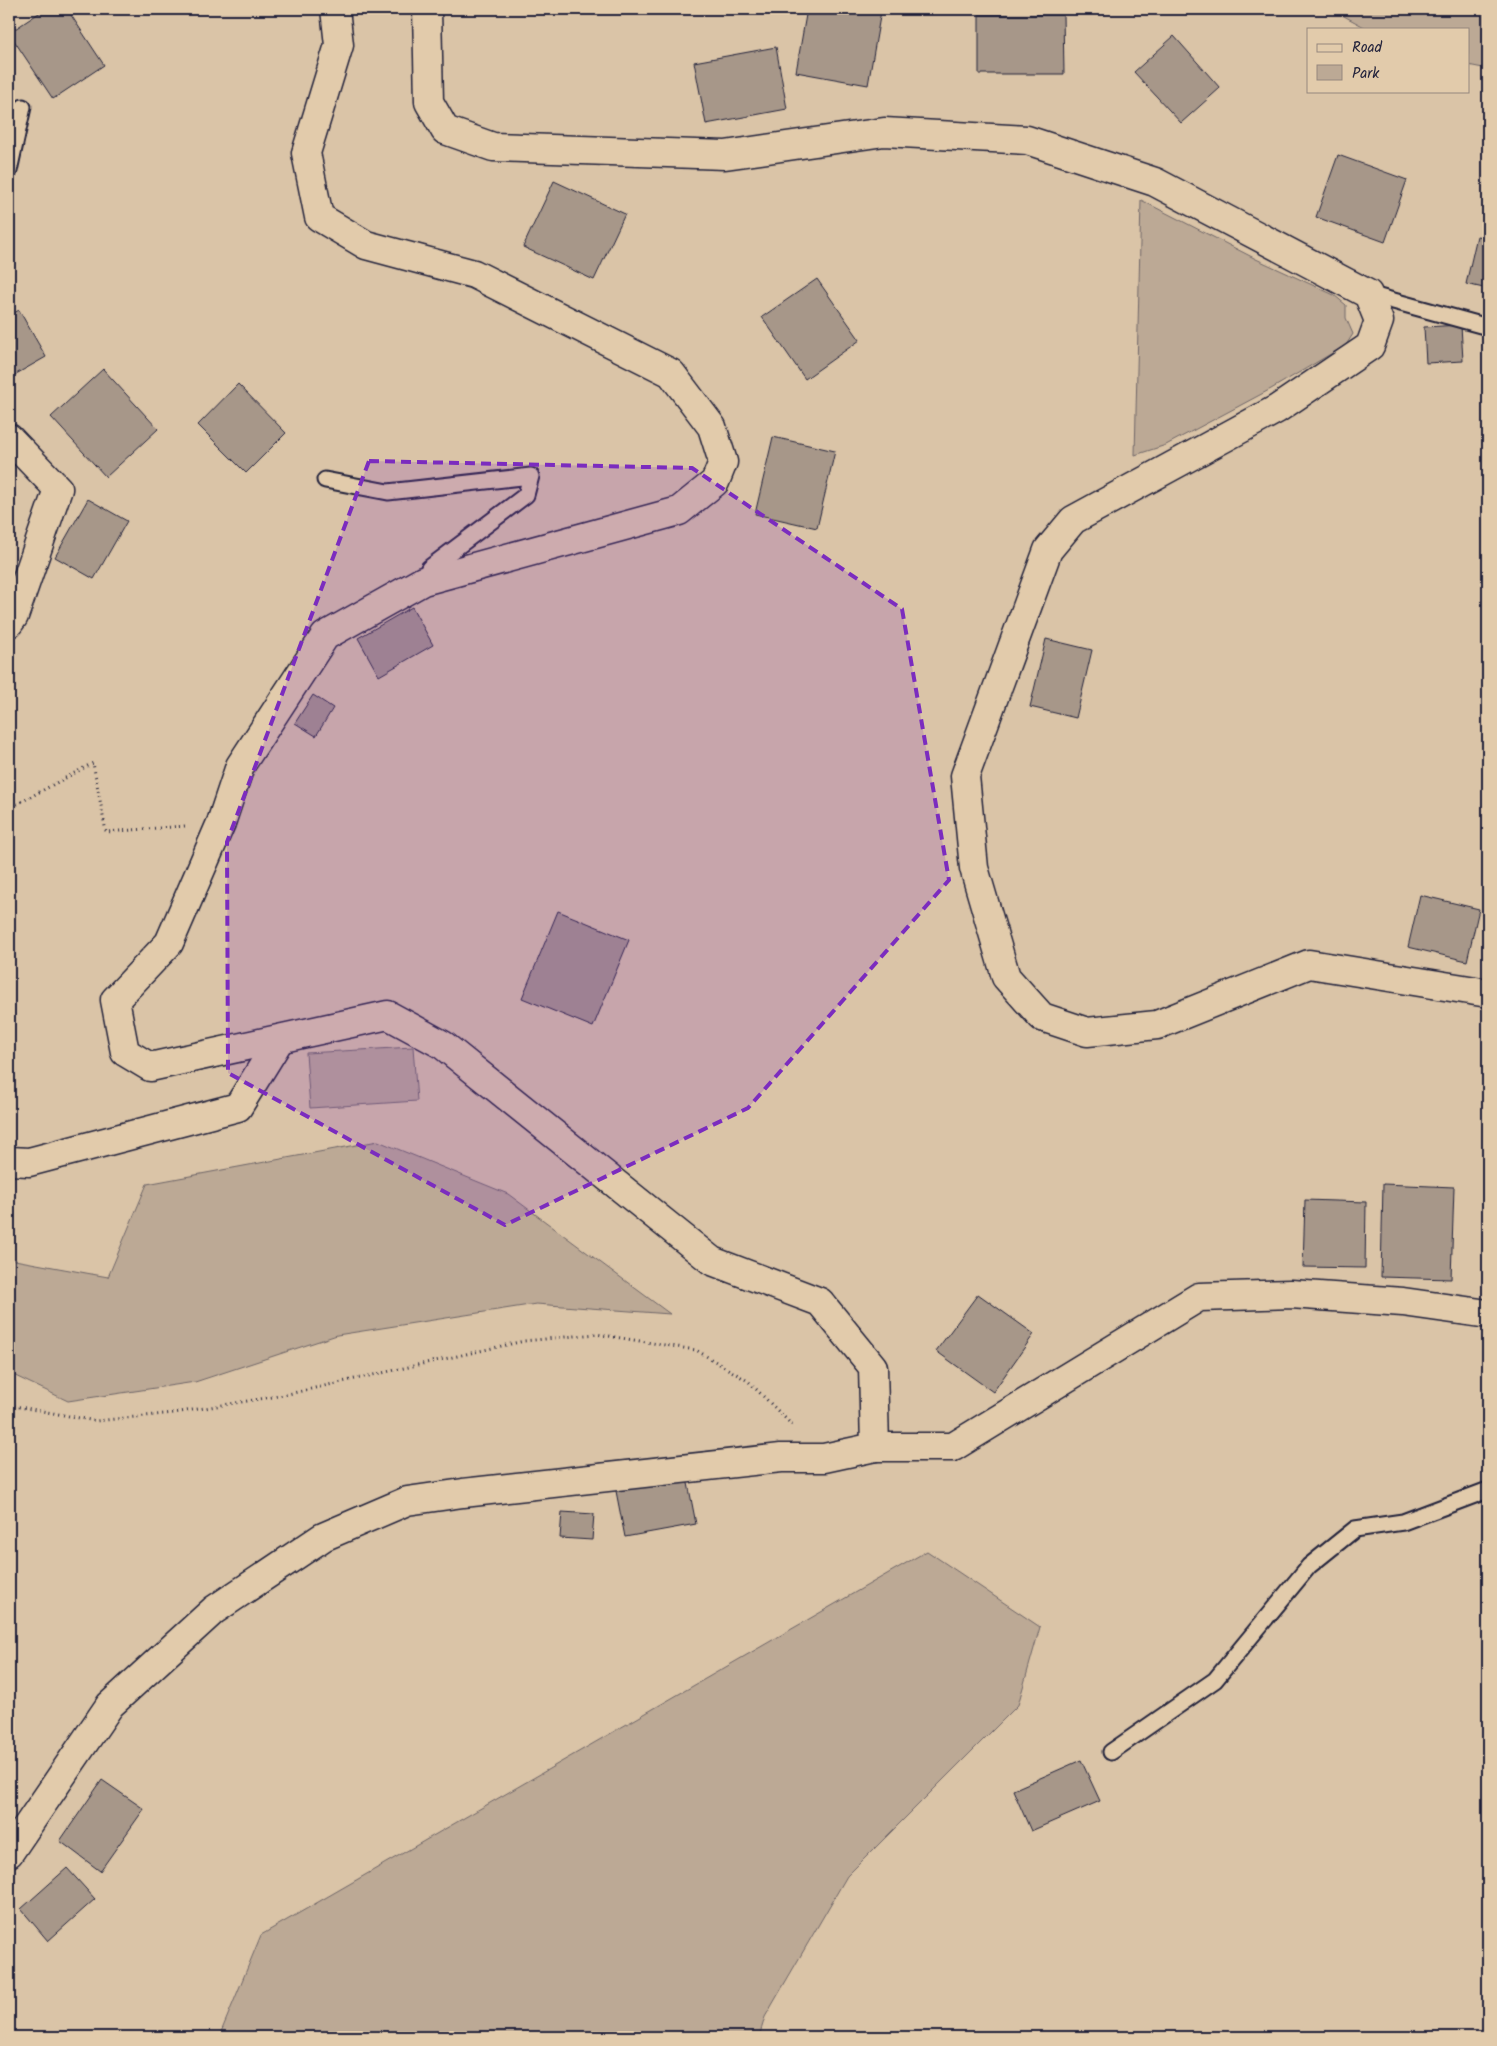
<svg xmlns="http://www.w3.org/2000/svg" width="1497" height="2046" font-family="Kalam,sans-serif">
<rect width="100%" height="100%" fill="#dac4a7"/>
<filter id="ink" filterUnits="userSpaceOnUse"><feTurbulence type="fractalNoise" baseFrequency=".02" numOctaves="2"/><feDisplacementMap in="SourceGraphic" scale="10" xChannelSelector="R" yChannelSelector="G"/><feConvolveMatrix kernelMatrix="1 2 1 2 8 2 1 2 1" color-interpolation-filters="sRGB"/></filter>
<g filter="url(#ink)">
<g fill="#bca995" stroke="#6f6668">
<path d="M1331 9H1488V69L1468 65V29H1368Z"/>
<path d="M1141 200 1256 259 1334 295 1346 305V318L1353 334 1346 345 1271 389 1166 445 1135 455Z"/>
<path d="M413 1047 417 1101 310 1108 306 1053Z"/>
<path d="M378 1141 508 1194 670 1314 536 1304 337 1335 195 1382 68 1401 9 1373V1259L108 1277 147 1184Z"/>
<path d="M927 1551 1040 1627 1018 1705 847 1876 765 2017 759 2037H219L261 1935Z"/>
</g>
<g fill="#a79789" stroke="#22223b">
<path d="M45 9H67L104 65 53 99 9 33Z"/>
<path d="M807 9 881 11 868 85 796 72Z"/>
<path d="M979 15H1063L1064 74H979Z"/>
<path d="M1174 36 1220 88 1181 123 1134 72Z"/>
<path d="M776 47 787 109 706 124 694 62Z"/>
<path d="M1338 155 1407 180 1385 242 1316 217Z"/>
<path d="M554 181 625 214 594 280 523 247Z"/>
<path d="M1477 236 1488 238V289L1466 284Z"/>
<path d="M817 279 860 340 805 379 762 317Z"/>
<path d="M19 310 46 357 9 378V316Z"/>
<path d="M1461 325 1463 361 1426 363 1424 327Z"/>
<path d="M103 369 158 429 106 477 51 417Z"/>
<path d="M238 384 286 433 246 473 198 425Z"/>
<path d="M773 437 835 451 817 528 755 514Z"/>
<path d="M88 499 127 521 94 579 55 557Z"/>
<path d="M412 607 433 645 379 676 358 638Z"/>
<path d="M1046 639 1092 650 1076 718 1030 707Z"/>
<path d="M313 695 333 708 316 736 295 723Z"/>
<path d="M1420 895 1479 909 1467 961 1408 947Z"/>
<path d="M558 911 629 940 593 1027 522 998Z"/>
<path d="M1383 1184 1454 1187 1451 1279 1381 1277Z"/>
<path d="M1305 1200 1366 1202 1365 1268 1303 1267Z"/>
<path d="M978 1294 1034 1334 993 1392 936 1351Z"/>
<path d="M686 1473 696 1524 625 1537 615 1486Z"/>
<path d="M562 1512 594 1514 592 1540 560 1538Z"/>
<path d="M1081 1760 1100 1801 1031 1831 1013 1790Z"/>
<path d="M102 1780 144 1809 100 1871 60 1841Z"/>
<path d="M67 1868 95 1899 48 1941 21 1909Z"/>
</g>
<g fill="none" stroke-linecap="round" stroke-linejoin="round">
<defs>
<g id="lane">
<path d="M9 171 23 107"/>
<path d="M1368 294 1488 327"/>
<path d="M325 480 388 492 531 476 526 495 429 568 424 580"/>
<path d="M1111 1752 1215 1680 1309 1566 1355 1529 1403 1522 1488 1490"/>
</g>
<g id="street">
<path d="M427 9 429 102 445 130 493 147 725 155 884 132 1027 140 1155 182 1368 294 1379 321 1370 346 1277 409 1073 520 1048 550 965 776 974 868 1006 977 1042 1017 1087 1032 1157 1025 1309 964 1488 993"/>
<path d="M9 438 58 489 14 616 9 623"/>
<path d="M9 1161 29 1162 238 1107 280 1039"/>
<path d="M875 1447H953L1199 1297 1291 1294 1403 1302 1488 1314"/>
<path d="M9 1853 110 1705 214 1610 323 1537 407 1501 463 1493 781 1458H824L875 1447 873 1367 820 1302 712 1261 443 1045 388 1015 150 1067 125 1052 115 1000 169 943 221 823 240 766 325 636 423 581 679 511 715 482 723 462 712 427 671 373 474 274 366 245 319 217 306 153 339 45 335 9"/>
</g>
</defs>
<use href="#lane" stroke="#22223b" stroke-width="19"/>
<use href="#street" stroke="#22223b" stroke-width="31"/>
<g stroke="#22223b" stroke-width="3" stroke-dasharray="1 4" stroke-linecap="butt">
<path d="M9 806 10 808 93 763 106 832 185 826"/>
<path d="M9 1405 96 1421 174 1413 284 1395 524 1341 596 1334 696 1350 748 1381 792 1425"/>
</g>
<use href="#lane" stroke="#e2cbab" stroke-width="15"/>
<use href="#street" stroke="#e2cbab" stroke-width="28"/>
</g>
</g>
<path fill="#7b2cbf" fill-opacity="0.2" stroke="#7b2cbf" stroke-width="4" stroke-dasharray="10 6" stroke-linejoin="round" d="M369 461 692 468 902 609 949 880 748 1108 505 1225 228 1073 227 842Z"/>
<rect width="1497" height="2046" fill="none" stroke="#e2cbab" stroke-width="30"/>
<rect x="15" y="15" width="1467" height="2016" fill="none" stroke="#22223b" stroke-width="2" filter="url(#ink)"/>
<rect x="1307" y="28" width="162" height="65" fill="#e2cbab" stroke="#95877e"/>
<rect x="1317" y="44" width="25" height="8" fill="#e2cbab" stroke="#95877e"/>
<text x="1352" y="52" font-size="15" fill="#22223b">Road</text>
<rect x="1317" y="65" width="25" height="15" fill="#bca995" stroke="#95877e"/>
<text x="1352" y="78" font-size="15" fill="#22223b">Park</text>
</svg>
